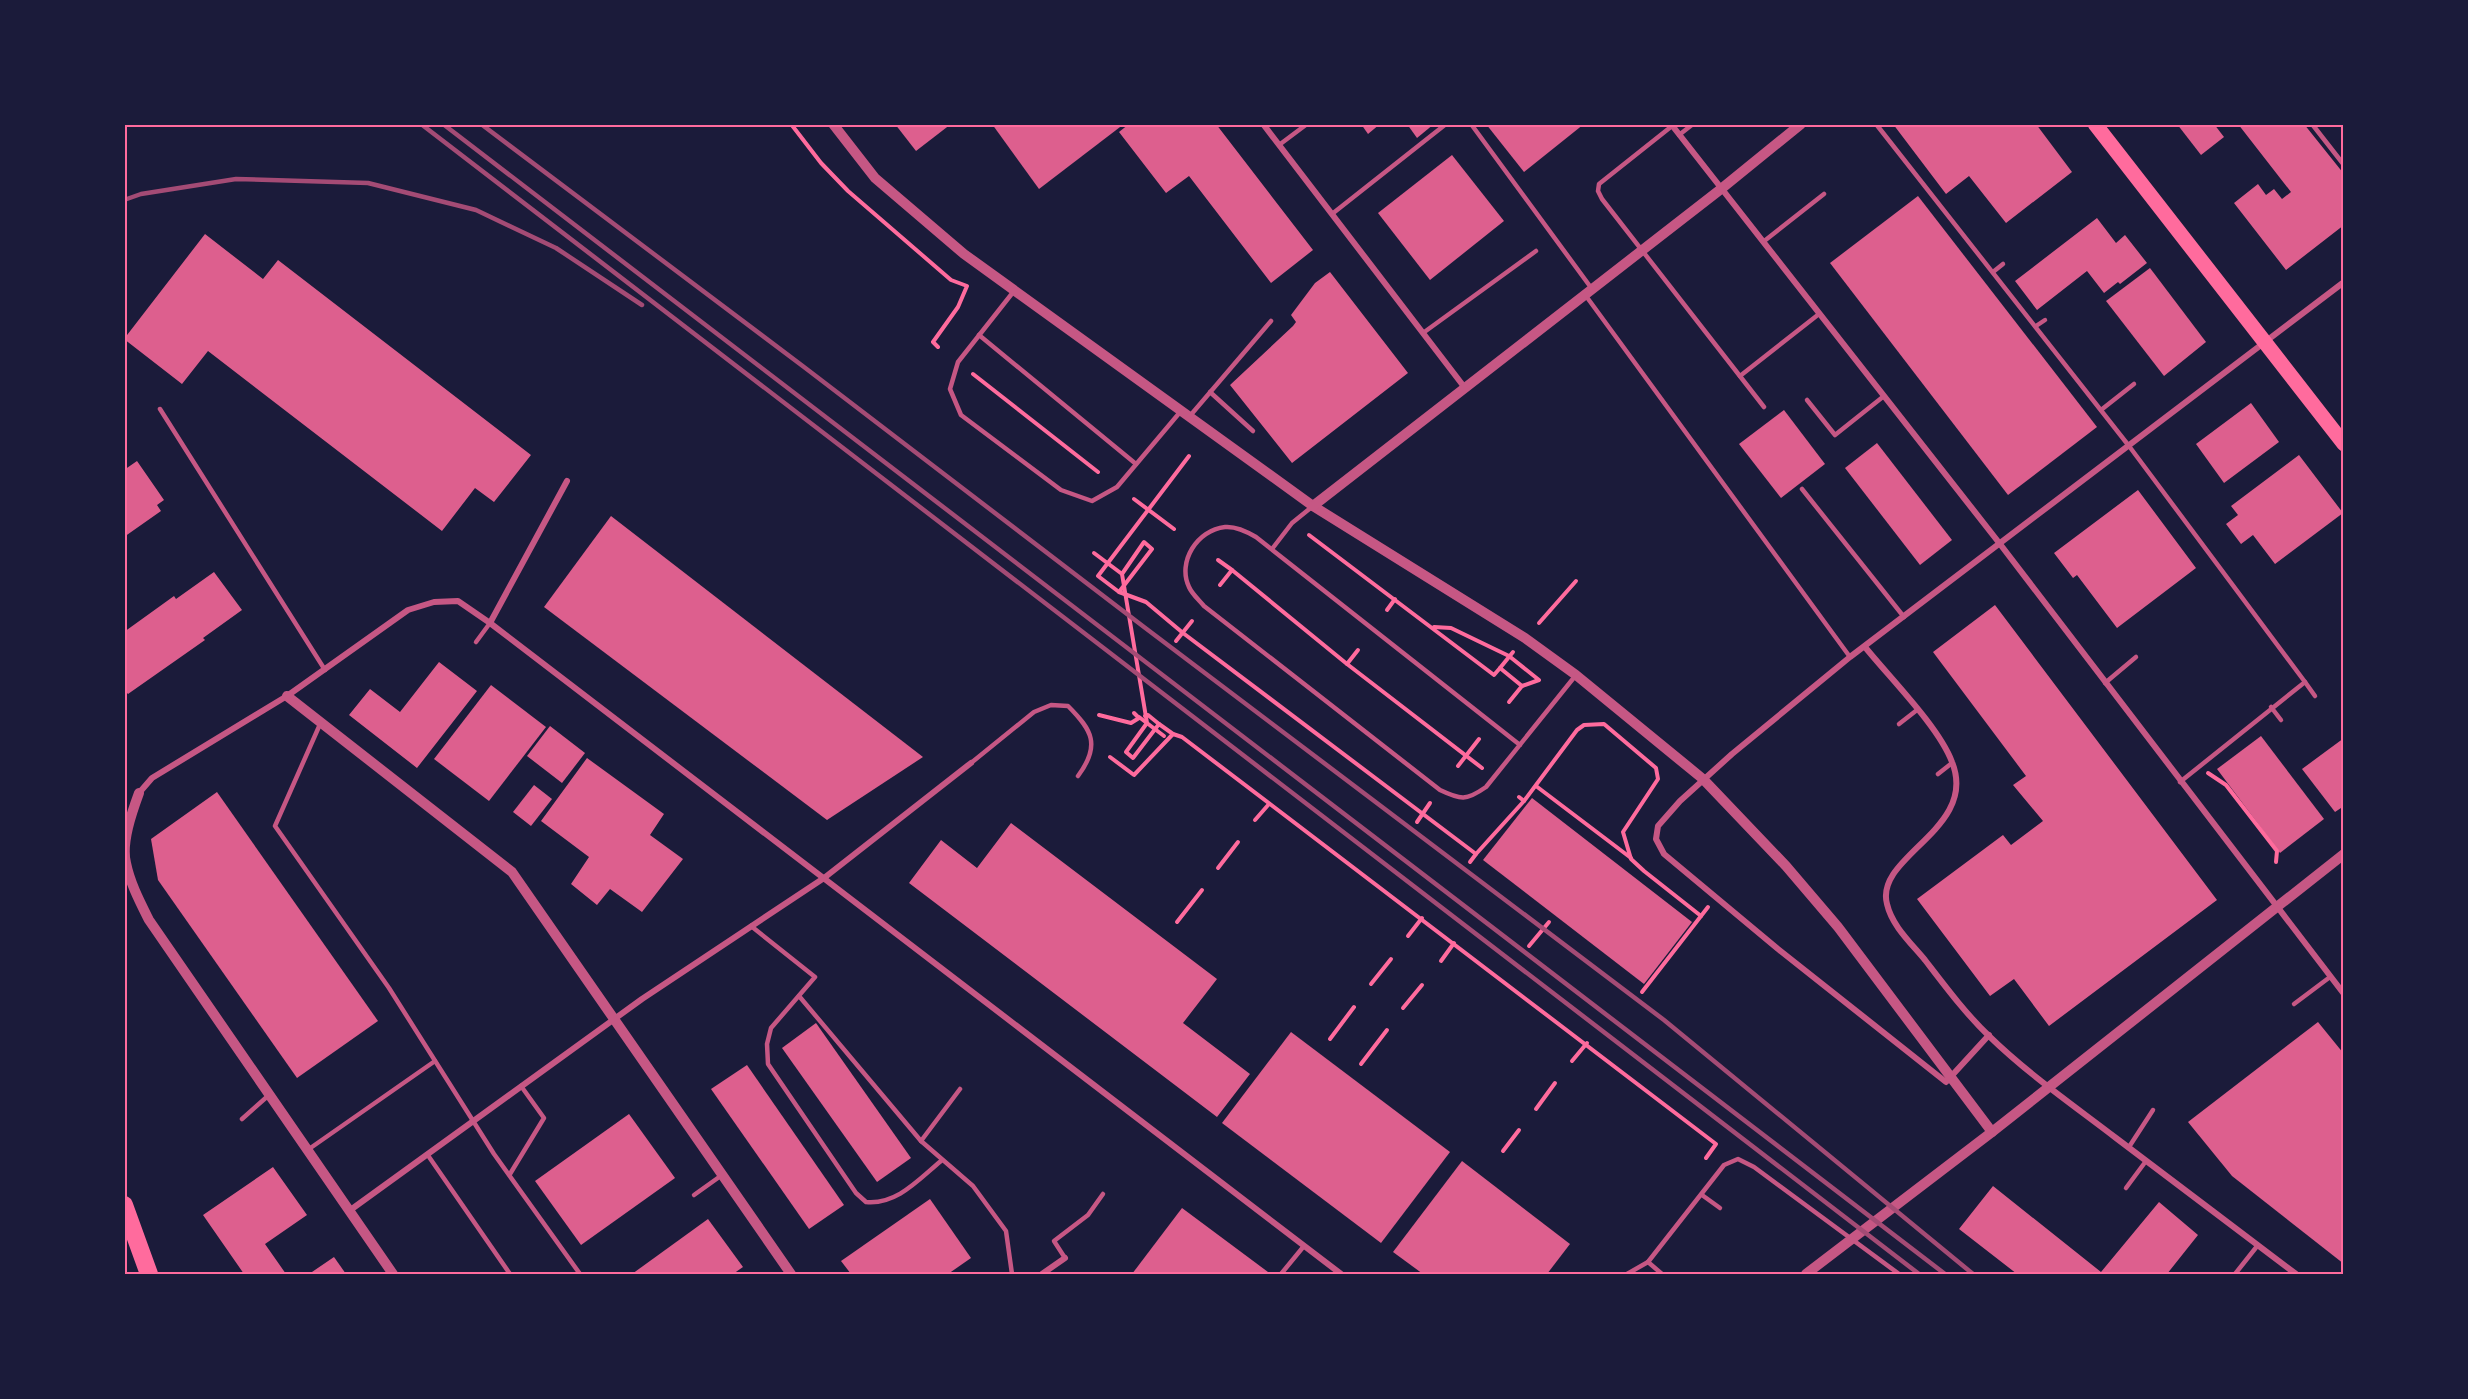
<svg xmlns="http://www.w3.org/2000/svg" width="2468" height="1399" font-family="Lato,sans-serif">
<rect width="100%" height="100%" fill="#1b1b3a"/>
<g fill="#dd5f8e">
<path d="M895 124H951L916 151Z"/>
<path d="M992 124H1124L1039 189Z"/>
<path d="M1129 124H1216L1313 250 1271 283 1189 176 1166 193 1119 132Z"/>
<path d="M1361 124H1380L1368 134Z"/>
<path d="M1407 124H1434L1417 138Z"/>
<path d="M1486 124H1584L1524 172Z"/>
<path d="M1893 124H2036L2072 172 2006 223 1969 176 1946 194Z"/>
<path d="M2177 124H2214L2224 137 2201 155Z"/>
<path d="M2238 124H2304L2344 174V225L2286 270 2234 203 2258 184 2266 195 2274 189 2282 199 2291 192Z"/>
<path d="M1452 155 1504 221 1430 280 1378 213Z"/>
<path d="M1918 196 2097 427 2008 495 1830 263Z"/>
<path d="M2097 218 2116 243 2125 235 2147 263 2120 284 2118 282 2104 293 2087 271 2037 310 2015 281Z"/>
<path d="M205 234 263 279 278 260 531 455 494 502 475 488 442 531 208 351 182 384 124 339Z"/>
<path d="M2150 268 2206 342 2164 376 2106 301Z"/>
<path d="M1330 272 1408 373 1292 463 1230 385 1293 326 1296 322 1291 315 1315 283Z"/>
<path d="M2251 403 2279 442 2224 483 2196 444Z"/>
<path d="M1784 410 1825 464 1781 498 1739 444Z"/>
<path d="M1877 443 1952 540 1920 565 1845 468Z"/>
<path d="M2299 455 2343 513 2275 564 2253 535 2241 544 2226 524 2238 515 2231 506Z"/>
<path d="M137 461 164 500 157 505 161 511 124 537V470Z"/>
<path d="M2138 490 2196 568 2117 628 2077 575 2073 578 2054 553Z"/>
<path d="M611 516 923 757 827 820 544 607Z"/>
<path d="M214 572 242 610 203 638 205 640 128 694 124 690V632L174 596 176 599Z"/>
<path d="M1995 605 2217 900 2049 1026 2014 979 1990 996 1917 899 2003 835 2011 845 2043 821 2013 785 2026 776 1933 652Z"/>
<path d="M439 662 477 691 417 768 349 715 370 689 400 712Z"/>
<path d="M491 685 546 727 489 801 434 759Z"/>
<path d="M550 726 585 753 562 783 527 756Z"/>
<path d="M2261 736 2324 819 2280 853 2217 769Z"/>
<path d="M2344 738V806L2335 812 2302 769Z"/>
<path d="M587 758 664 814 650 835 683 859 642 912 610 889 597 905 571 884 589 857 541 821Z"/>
<path d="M534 785 552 799 531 826 513 812Z"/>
<path d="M217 792 378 1021 297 1078 158 880 151 839Z"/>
<path d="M1532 798 1692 922 1644 984 1483 860Z"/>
<path d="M1011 823 1217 979 1183 1023 1250 1074 1217 1117 909 883 941 840 977 868Z"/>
<path d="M2318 1022 2344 1054V1264L2232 1176 2188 1122Z"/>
<path d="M816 1023 911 1158 877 1182 782 1048Z"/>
<path d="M1291 1032 1450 1152 1381 1243 1222 1123Z"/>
<path d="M747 1065 844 1205 809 1229 711 1089Z"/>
<path d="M629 1114 675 1178 581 1245 535 1181Z"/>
<path d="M1462 1161 1570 1244 1547 1274H1423L1393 1252Z"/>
<path d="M273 1167 307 1215 265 1244 286 1274H244L203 1215Z"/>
<path d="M1993 1186 2101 1272 2159 1202 2198 1235 2167 1274H2017L1959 1229Z"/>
<path d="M930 1199 971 1258 948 1274H851L841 1261Z"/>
<path d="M1182 1208 1268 1272 1266 1274H1132Z"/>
<path d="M708 1219 743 1267 733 1274H632Z"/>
<path d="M334 1257 346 1274H309Z"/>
</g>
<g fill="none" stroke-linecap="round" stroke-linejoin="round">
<g stroke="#ff6b9d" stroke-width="4">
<path d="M791 124 821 163 848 191 951 280 967 286 958 307 933 342 938 347"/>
<path d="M973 374 1098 472"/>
<path d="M1189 456 1098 576 1119 592 1146 602 1183 633 1476 854 1524 801 1577 730 1584 725 1604 724 1656 768 1658 779 1623 832 1631 859 1644 871 1701 916"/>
<path d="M1134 499 1174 529"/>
<path d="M1309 535 1494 675 1500 668 1522 686 1509 702"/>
<path d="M1094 553 1122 574"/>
<path d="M1218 560 1232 570"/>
<path d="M1220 585 1232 570 1347 664 1482 768"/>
<path d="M1119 592 1152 549 1144 542 1122 574 1147 723 1126 752 1133 758 1159 724 1173 734 1182 737 1716 1144 1706 1158"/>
<path d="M1387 610 1395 599"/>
<path d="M1539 623 1576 581"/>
<path d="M1434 627 1451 628 1509 656 1539 680 1522 686"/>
<path d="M1176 641 1192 621"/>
<path d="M1347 664 1358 650"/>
<path d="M1500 668 1513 652"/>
<path d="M1099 715 1131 723 1139 718 1134 713"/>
<path d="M1145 716 1148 715 1159 724"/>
<path d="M1139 717 1164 736"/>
<path d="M1110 757 1134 775 1173 734"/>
<path d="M1458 766 1479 739"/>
<path d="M2208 773 2226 785 2277 851 2276 862"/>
<path d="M1536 786 1631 858"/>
<path d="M1519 797 1524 801"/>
<path d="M1255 820 1269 804"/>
<path d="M1417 822 1430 803"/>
<path d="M1470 862 1476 854"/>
<path d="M1218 868 1238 842"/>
<path d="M1177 922 1202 890"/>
<path d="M1408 936 1422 918"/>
<path d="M1529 946 1549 922"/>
<path d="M1441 961 1454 943"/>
<path d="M1371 984 1391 959"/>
<path d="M1642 992 1708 907"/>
<path d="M1403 1008 1422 985"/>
<path d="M1330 1039 1354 1007"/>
<path d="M1572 1061 1587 1043"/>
<path d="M1361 1064 1387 1030"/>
<path d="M1536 1109 1555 1083"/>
<path d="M1503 1151 1519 1130"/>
</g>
<g stroke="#c65784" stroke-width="4.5">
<path d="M1471 124 1592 289"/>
<path d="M1876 124 2129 446 2305 682 2180 782"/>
<path d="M2312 124 2344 165"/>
<path d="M1672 126 1599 184 1598 191 1602 199 1764 407"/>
<path d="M1679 135 1693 124"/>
<path d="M1279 145 1307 124"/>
<path d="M1332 214 1446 124"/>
<path d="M1763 242 1824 194"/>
<path d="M1993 272 2003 264"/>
<path d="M1014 291 958 362 950 389 961 415 1061 490 1092 501 1117 487 1181 411"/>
<path d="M1586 296 1850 657"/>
<path d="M2036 326 2045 320"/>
<path d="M1423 333 1536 251"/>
<path d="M979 335 1136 464"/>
<path d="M1740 376 1819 314"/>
<path d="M1210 392 1253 431"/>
<path d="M1807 400 1835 435 1884 396"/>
<path d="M160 409 325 670"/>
<path d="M2101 410 2134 384"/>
<path d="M1189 417 1271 321"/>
<path d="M1802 489 1904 617"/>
<path d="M1272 549 1292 523 1313 506"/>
<path d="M476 642 490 623"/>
<path d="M2305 682 2315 696"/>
<path d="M2105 683 2136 657"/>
<path d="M2271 707 2281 720"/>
<path d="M321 722 275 826 389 988 494 1154 580 1274"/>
<path d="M1899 724 1917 710"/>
<path d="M1520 745 1256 537C1246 531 1236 526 1225 527 1197 530 1177 562 1189 587 1192 594 1199 600 1204 606L1440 790C1461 800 1466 801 1486 787L1576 675"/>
<path d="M971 763 1034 712 1051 705 1068 706C1092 730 1101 745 1078 776"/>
<path d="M1938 774 1952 763"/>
<path d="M751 926 815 977 771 1028 767 1044 768 1064 856 1193 866 1202C897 1205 919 1179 941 1161"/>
<path d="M799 996 921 1141"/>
<path d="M2294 1004 2330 977"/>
<path d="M960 1089 921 1141 973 1186 1006 1231 1012 1274"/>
<path d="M242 1119 269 1095"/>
<path d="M2129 1147 2153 1110"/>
<path d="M309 1149 435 1061"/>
<path d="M427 1154 510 1274"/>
<path d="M510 1174 544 1118 521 1086"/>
<path d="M2126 1188 2146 1161"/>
<path d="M694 1195 722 1175"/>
<path d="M1702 1195 1720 1208"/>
<path d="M1065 1258 1054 1241 1088 1215 1103 1194"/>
<path d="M1648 1262 1662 1274"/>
<path d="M1281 1274 1304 1246"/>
<path d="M1627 1274 1648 1262 1724 1165 1738 1159 1754 1167 1899 1274"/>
<path d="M2235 1274 2258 1245"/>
</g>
<g stroke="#c65784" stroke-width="6">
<path d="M1263 124 1465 388"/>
<path d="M1671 124 2000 544 2344 994"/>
<path d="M490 623 1341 1274"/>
<path d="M1865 647C1890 678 1939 727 1952 762 1979 829 1874 856 1887 904 1892 926 1911 943 1925 960 1945 986 1965 1013 1989 1036 2028 1074 2073 1105 2116 1138 2176 1183 2236 1229 2296 1274"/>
<path d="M139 793 152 778 287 696 408 610 434 602 458 601 490 623 567 481"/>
<path d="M1989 1035 1946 1082 1778 949 1664 854 1656 839 1658 826 1680 801 1732 754 1850 657 2344 282"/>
<path d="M349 1211 642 999 824 878 971 763"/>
<path d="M1042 1274 1065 1258"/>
</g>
<g stroke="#c65784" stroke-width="10">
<path d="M833 124 875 178 964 254 1313 506 1525 638 1576 675 1703 779 1786 866 1838 927 1992 1132"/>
<path d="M1313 506 1721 189 1801 124"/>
<path d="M287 696 512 872 791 1274"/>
<path d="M139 793C132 812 121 843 126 863 130 883 140 902 149 920L393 1274"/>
<path d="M1806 1274 1992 1132 2344 854"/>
</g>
<path stroke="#ff6b9d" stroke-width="15" d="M2095 124 2344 444"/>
<path stroke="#ff6b9d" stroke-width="18" d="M124 1205 149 1274"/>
<g stroke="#a44b75" stroke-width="4.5">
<path d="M421 124 1919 1274"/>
<path d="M443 124 1945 1274"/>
<path d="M481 124 804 367 1144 627 1664 1020 1973 1274"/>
<path d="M124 200 141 194 236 179 368 183 476 210 556 248 642 305"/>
</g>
</g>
<rect width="2468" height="1399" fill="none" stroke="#1b1b3a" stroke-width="252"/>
<rect x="126" y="126" width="2216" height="1147" fill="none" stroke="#ff6b9d" stroke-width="2"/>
</svg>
